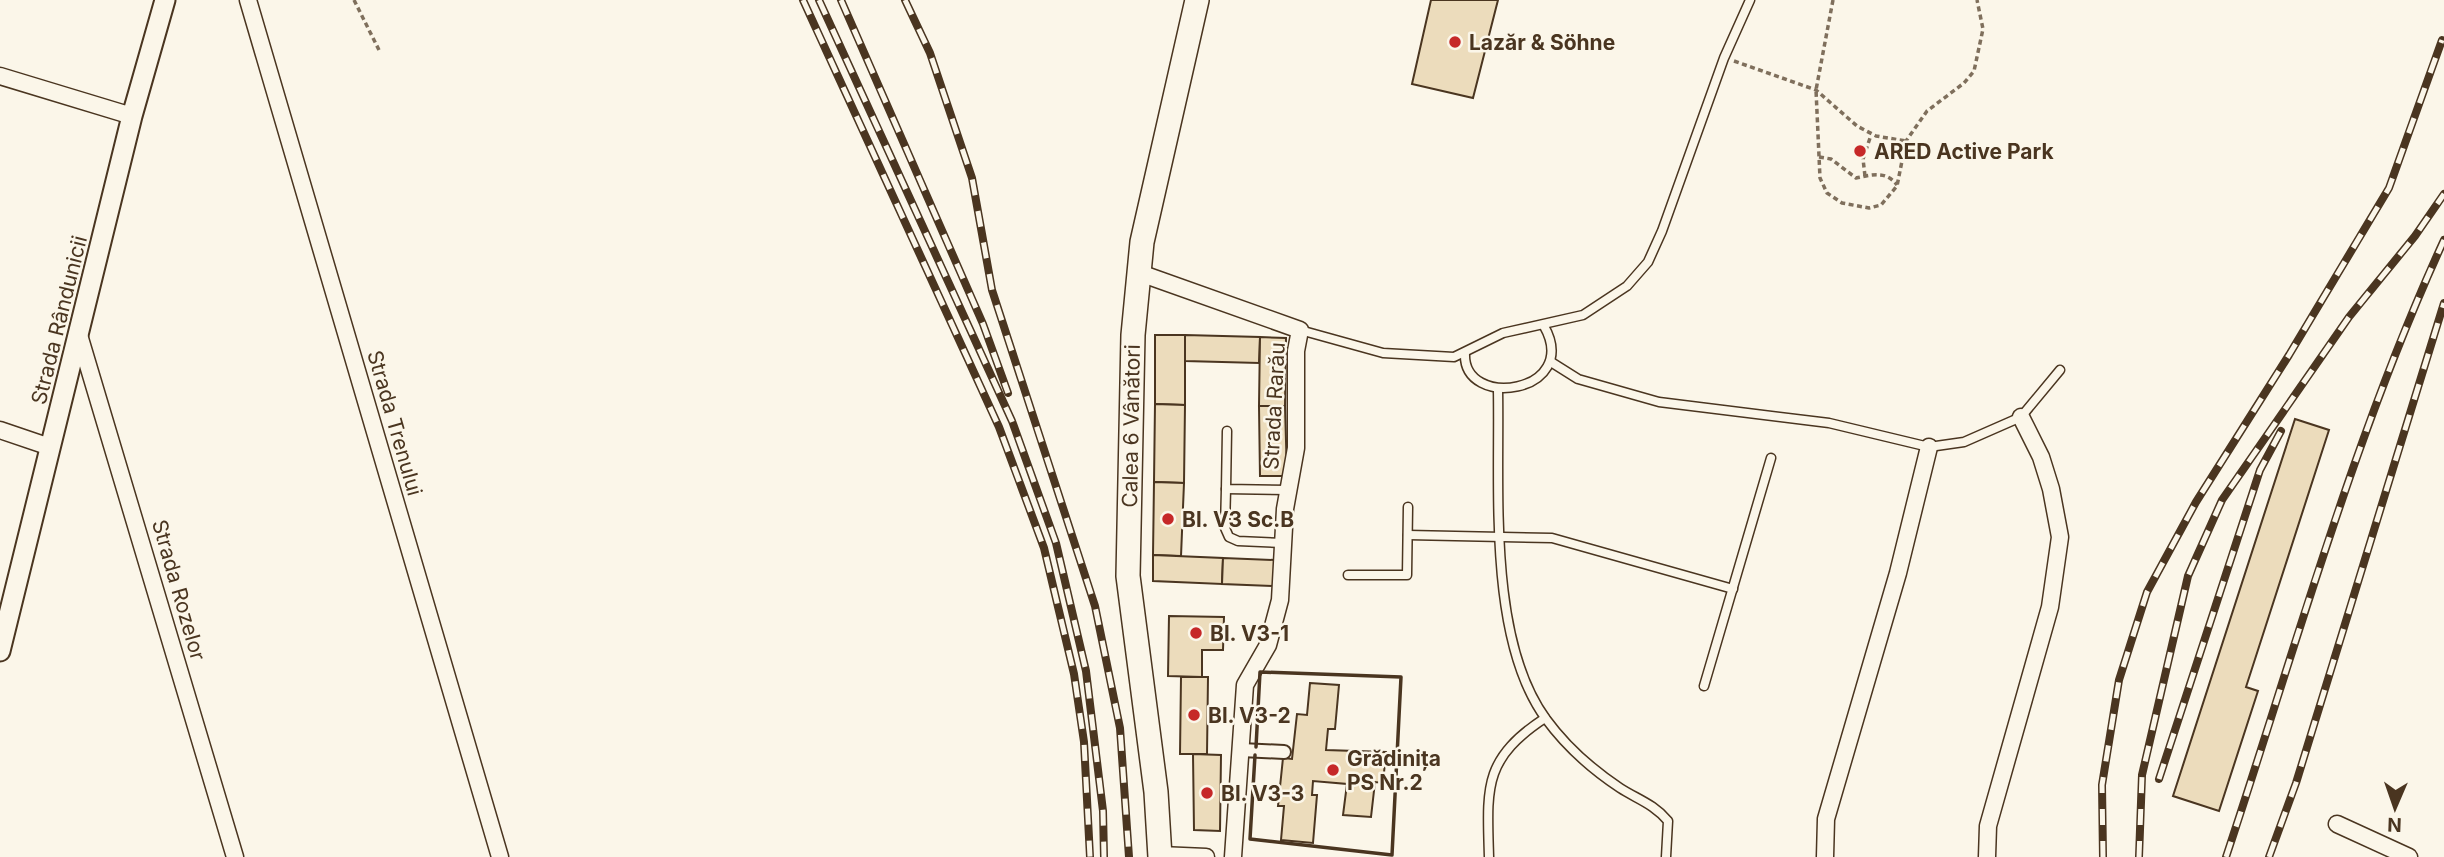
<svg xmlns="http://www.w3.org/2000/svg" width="2444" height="857" font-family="Inter,sans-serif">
<rect width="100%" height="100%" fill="#fbf6e9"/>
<g fill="#ecdcbc" stroke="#4a3520" stroke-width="2">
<path d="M1431 0H1498L1473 98 1412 84Z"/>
<path d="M1155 335H1185V405L1155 404Z"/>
<path d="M1185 335 1260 337 1259 363 1185 361Z"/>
<path d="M1260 337 1286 338 1285 406H1259Z"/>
<path d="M1155 404 1185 405 1184 483 1154 482Z"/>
<path d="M1259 406H1285L1287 476H1260Z"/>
<path d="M2295 419 2329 430 2246 687 2258 691 2219 811 2173 796Z"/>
<path d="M1154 482 1184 483 1181 556 1153 555Z"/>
<path d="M1153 555 1223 558 1222 584 1153 581Z"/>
<path d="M1223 558 1275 560V586L1222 584Z"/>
<path d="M1169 616 1224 617 1223 650H1202V677L1168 676Z"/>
<path d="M1181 677H1208L1207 754H1180Z"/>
<path d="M1310 683 1339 685 1335 729H1328L1326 750 1386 752 1383 783 1375 782 1371 817 1343 815 1347 784 1313 781 1312 795H1317L1313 843 1281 840 1284 806H1278L1283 758 1292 759 1297 714 1307 715Z"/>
<path d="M1193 754 1221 755 1220 831 1194 830Z"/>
</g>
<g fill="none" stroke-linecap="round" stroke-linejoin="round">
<defs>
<g id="service">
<path d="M1300 330 1383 353 1454 357 1503 333 1583 315 1627 286 1648 262 1662 231 1724 58 1750 0"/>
<path d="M1465 353C1462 411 1582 393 1544 326"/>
<path d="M1551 362 1578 379 1659 402 1829 423 1929 447 1964 442 2021 417 2060 370"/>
<path d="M1498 390C1500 486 1487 639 1546 719 1565 745 1593 770 1620 788 1637 799 1654 804 1668 821L1666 857"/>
<path d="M1227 431 1226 489 1289 490"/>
<path d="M1226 489 1225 528 1229 537 1238 541 1283 543"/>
<path d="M1408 535 1552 538 1733 589"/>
<path d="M1348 575H1407L1408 507"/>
<path d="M1704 686 1771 458"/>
<path d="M1489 857C1487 787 1483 759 1545 718"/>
</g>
<path id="pedestrian" d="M1241 750 1284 752"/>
<g id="minor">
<path d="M248 0 500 857"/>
<path d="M0 76 132 116"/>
<path d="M1137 272 1300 330 1296 351V448L1285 509 1280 600 1268 645 1245 685 1233 857"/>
<path d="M79 335 235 857"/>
<path d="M0 430 50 447"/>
<path d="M2337 824 2409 857"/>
<path d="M1160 855 1206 857"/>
<path d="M1825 857 1826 819 1898 573 1929 447"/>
<path d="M1987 857 1988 826 2050 607 2060 537 2051 489 2041 457 2021 417"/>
</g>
<path id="tertiary" d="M0 651 132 116 165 0"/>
<path id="secondary" d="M1160 857 1156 792 1128 576 1133 335 1142 242 1197 0"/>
</defs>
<use href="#service" stroke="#4a3520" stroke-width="11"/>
<use href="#pedestrian" stroke="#4a3520" stroke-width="16"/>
<use href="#minor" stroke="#4a3520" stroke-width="19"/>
<use href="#tertiary" stroke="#4a3520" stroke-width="23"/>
<use href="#secondary" stroke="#4a3520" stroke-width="26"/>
<g stroke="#7f6f5c" stroke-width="3.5" stroke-dasharray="5 3.5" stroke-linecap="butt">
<path d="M354 0 379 50"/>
<path d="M1833 0 1816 90 1820 178 1827 193 1842 203 1869 208 1881 205 1897 186 1906 141 1927 111 1964 83 1974 71 1983 29 1977 0"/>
<path d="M1734 61 1816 90 1857 126 1876 136 1906 141"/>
<path d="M1819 157 1831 159 1856 178C1871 175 1886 170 1897 185"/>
<path d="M1865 176 1863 159 1871 135"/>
</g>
<use href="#service" stroke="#fbf6e9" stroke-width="8"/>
<use href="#pedestrian" stroke="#fbf6e9" stroke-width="12"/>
<use href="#minor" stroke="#fbf6e9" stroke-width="16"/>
<use href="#tertiary" stroke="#fbf6e9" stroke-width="19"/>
<use href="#secondary" stroke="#fbf6e9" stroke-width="23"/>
<defs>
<g id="rail">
<path d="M803 0 999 427 1044 548 1074 674 1084 742 1090 857"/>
<path d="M819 0 1012 421 1056 543 1086 671 1103 811 1104 857"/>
<path d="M841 0 983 324 1008 393"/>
<path d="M905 0 930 53 972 178 992 290 1095 606 1120 728 1129 857"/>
<path d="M2159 779 2260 470 2281 431"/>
<path d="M2103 857 2102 785 2119 680 2147 592 2196 502 2289 355 2389 188 2442 40"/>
<path d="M2139 857 2142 775 2188 576 2222 500 2349 317 2415 236 2444 194"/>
<path d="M2226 857C2295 650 2353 438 2444 240"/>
<path d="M2269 857 2296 783 2444 303"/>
</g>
</defs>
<use href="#rail" stroke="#4a3520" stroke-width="8"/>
<use href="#rail" stroke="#fbf6e9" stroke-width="5" stroke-dasharray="16" stroke-linecap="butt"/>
<path stroke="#4a3520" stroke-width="3.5" d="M1255 755 1250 839 1392 855 1401 677 1260 672 1256 747"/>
</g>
<g fill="#c62828" stroke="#fbf6e9" stroke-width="2.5">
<circle cx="1455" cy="42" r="7"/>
<circle cx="1860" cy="151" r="7"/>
<circle cx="1168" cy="519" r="7"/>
<circle cx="1196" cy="633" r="7"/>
<circle cx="1194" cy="715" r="7"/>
<circle cx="1333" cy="770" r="7"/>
<circle cx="1207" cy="793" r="7"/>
</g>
<g text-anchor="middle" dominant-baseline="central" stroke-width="5" stroke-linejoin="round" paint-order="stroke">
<g font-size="21" font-weight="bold" fill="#4a3520" stroke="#fbf6e9" text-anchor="start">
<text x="1469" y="42">Lazăr &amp; Söhne</text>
<text x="1874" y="151">ARED Active Park</text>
<text x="1182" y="519">Bl. V3 Sc.B</text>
<text x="1210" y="633">Bl. V3-1</text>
<text x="1208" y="715">Bl. V3-2</text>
<text x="1347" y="758">Grădinița<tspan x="1347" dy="24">PS Nr.2</tspan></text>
<text x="1221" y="793">Bl. V3-3</text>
</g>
<g font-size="21" fill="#4a3520" stroke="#fbf6e9">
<text transform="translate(59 320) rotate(-76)">Strada Rândunicii</text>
<text transform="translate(1274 406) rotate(-87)">Strada Rarău</text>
<text transform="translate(395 423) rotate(74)">Strada Trenului</text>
<text transform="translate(1131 426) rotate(-89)">Calea 6 Vânători</text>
<text transform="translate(179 590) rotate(74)">Strada Rozelor</text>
</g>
</g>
<g transform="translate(2395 808) rotate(182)" stroke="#fbf6e9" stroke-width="5" paint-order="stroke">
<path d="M0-5L12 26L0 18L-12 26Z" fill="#4a3520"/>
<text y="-10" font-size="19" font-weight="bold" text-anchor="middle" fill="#4a3520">N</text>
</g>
</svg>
